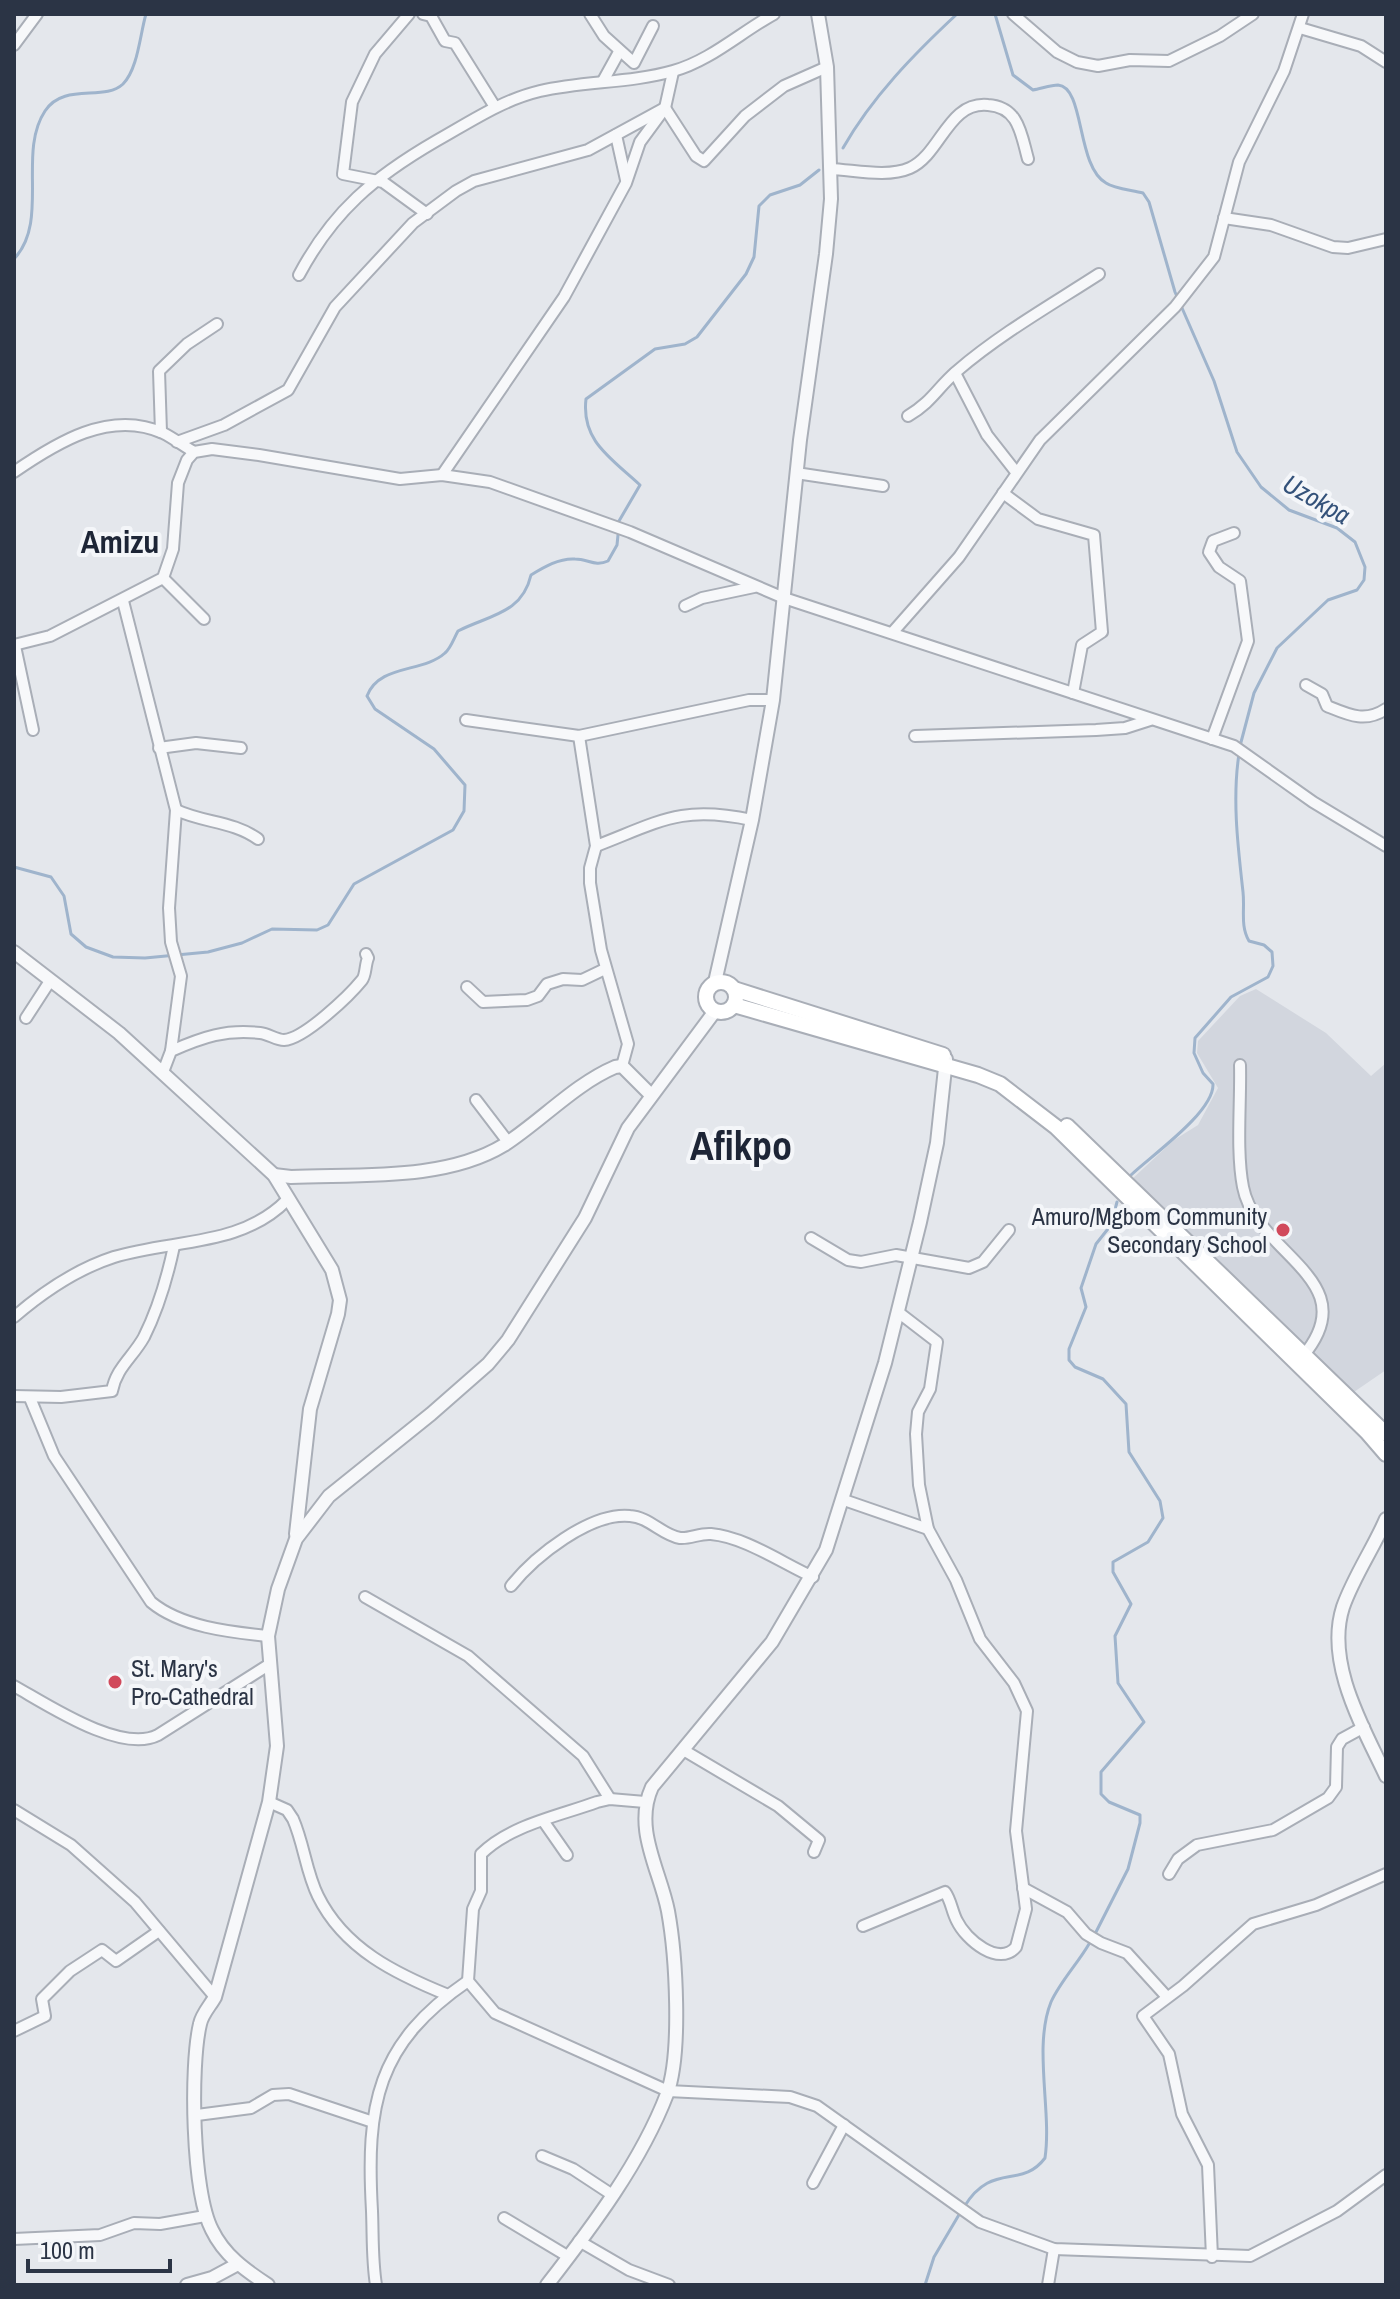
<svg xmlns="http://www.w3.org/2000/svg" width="1400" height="2299" font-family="'Archivo Narrow',sans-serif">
<rect width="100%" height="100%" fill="#e4e7ec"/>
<path fill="#d2d6de" d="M1256 989 1326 1033 1371 1076 1386 1063V1370L1351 1394 1131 1180 1174 1140 1198 1125 1218 1088 1197 1053 1198 1041 1240 996Z"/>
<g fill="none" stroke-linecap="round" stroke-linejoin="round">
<g stroke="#9fb4cc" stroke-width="3">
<path d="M995 14 1013 75 1033 90C1040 89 1051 85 1058 85 1085 87 1076 166 1106 183 1115 189 1132 190 1143 193L1149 202 1175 292 1214 381 1237 452 1261 487 1289 510 1337 528 1355 542 1365 567 1364 580 1357 590 1328 600 1277 648 1254 693 1240 746"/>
<path d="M843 148C872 97 914 54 957 14"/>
<path d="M14 259C50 221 17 153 45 111 64 82 104 102 123 84 138 69 140 34 146 14"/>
<path d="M619 521 640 485C611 458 581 441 586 399L655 349 685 344 697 337 746 274 754 257 759 206 770 195 800 185 819 170"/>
<path d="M14 867 51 877 64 896 71 934 86 947 113 957 145 958 208 952 242 943 272 929 317 930 328 925 354 884 453 830 464 811 465 785 434 749 375 709 367 696C379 664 423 673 445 653 451 648 454 638 458 631 489 615 522 614 531 575 544 567 559 558 575 559 588 559 595 567 608 561L617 545 618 535"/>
<path d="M1131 1175C1152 1155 1214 1112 1213 1084L1203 1073 1194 1053 1195 1038 1231 997 1268 977 1273 966 1272 952 1264 945 1249 941C1240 926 1245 909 1243 892 1238 847 1232 799 1239 754"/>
<path d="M1096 1932 1128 1869 1140 1823V1815L1109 1802 1101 1794V1772L1144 1722 1118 1683 1115 1636 1131 1604 1113 1572V1562L1148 1542 1163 1518 1160 1501 1129 1452 1126 1404 1103 1379 1075 1367 1069 1360V1349L1086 1307 1081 1288 1096 1244 1111 1225 1117 1202"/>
<path d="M964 2207C992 2161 1021 2190 1045 2158 1052 2111 1033 2047 1051 2002 1060 1982 1078 1963 1089 1944"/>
<path d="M925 2285 934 2257 960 2213"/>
</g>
<defs>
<g id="minor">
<path d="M409 14 375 54 352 102 343 174 383 182 427 214"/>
<path d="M423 14 431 16 445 41 455 43 495 107"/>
<path d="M590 14 604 36 634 63 653 26"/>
<path d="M1013 14 1057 52 1077 62 1098 66 1130 60 1169 61 1220 36 1253 14"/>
<path d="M1300 28 1361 46 1386 62"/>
<path d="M14 45 37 14"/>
<path d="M603 81 619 52"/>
<path d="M665 108 696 156 704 161 745 116 784 86 827 67"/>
<path d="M616 135 626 180"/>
<path d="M830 169C855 170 887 178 910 168 941 154 948 101 988 105 1019 107 1021 134 1028 159"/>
<path d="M1224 218 1271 225 1333 247 1348 248 1386 239"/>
<path d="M299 275C333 211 374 177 436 141 470 122 502 100 540 91 584 81 631 83 673 71 710 61 741 32 774 14"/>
<path d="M955 373 987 435 1016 472"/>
<path d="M908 416C933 401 937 388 957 371 1000 334 1051 305 1099 274"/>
<path d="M161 432 159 371 187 344 217 324"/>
<path d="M177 442 224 425 288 390 335 307 413 223 456 191 474 181 588 150 665 108"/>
<path d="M14 472C56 443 110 409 163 433 173 438 184 446 194 452"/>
<path d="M796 473 883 486"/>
<path d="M442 475 564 297 626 183 640 142 665 108 673 72"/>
<path d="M1003 493 1038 519 1094 535 1102 632 1082 645 1073 693"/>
<path d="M163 578 204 619"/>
<path d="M123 601 176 810 169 908 171 942 181 976 171 1051"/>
<path d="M685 606 702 598 754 587"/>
<path d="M892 633 959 557 1040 440 1175 307 1214 257 1239 162 1284 71 1303 14"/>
<path d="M14 645 50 636 163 578 173 549 178 483 187 460 194 452 212 449 259 455 400 479 442 475 490 482 630 532 784 598 1234 746 1313 802 1386 846"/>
<path d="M15 646 33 730"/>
<path d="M1306 685 1322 694 1327 706C1349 715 1365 723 1386 709"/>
<path d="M466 720 579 736 749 700H773"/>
<path d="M579 736 596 846 590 868V883L601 950 628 1044 622 1066"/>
<path d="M915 736 1096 730 1125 728 1150 720"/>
<path d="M1212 739 1248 641 1240 581 1219 567 1209 552 1213 541 1234 533"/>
<path d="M159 748 196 743 241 748"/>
<path d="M176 810C204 823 233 821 258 839"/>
<path d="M596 846C661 821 681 805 752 820"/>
<path d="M467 987 483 1002 527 1000 538 996 547 984 563 979 582 980 605 969"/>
<path d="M26 1018 50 981"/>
<path d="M1240 1065C1241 1102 1236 1151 1243 1187 1256 1255 1367 1280 1303 1356"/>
<path d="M163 1072 171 1051C203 1037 226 1029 260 1033 269 1034 276 1040 284 1040 304 1039 349 996 362 980 366 975 365 965 368 958L366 954"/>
<path d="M476 1100 508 1142"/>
<path d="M811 1238 848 1260 861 1262 896 1255 969 1268 983 1262 1009 1230"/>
<path d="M14 1317C43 1292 77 1269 114 1257 173 1239 241 1247 287 1200"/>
<path d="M14 1396 61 1397 112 1391C116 1368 133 1357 144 1337 159 1307 167 1279 174 1246"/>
<path d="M30 1398 54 1456 151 1602C181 1627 230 1632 268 1636"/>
<path d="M844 1500 928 1529"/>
<path d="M511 1586C534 1557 590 1512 630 1516 649 1517 662 1535 680 1538 690 1539 700 1533 711 1534 745 1537 782 1563 813 1577"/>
<path d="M365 1597 468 1656 583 1756 610 1799"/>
<path d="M14 1686C48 1705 121 1754 158 1735L270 1664"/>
<path d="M685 1751 778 1806 819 1840 814 1852"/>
<path d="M269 1802 287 1810 293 1819C304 1844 306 1872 318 1896 344 1949 396 1974 448 1995"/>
<path d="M645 1802 610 1799 597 1802C559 1816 510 1825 481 1854V1891L473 1909 468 1981 495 2013 668 2091 790 2097 817 2106 980 2222 1054 2249 1250 2256 1337 2211 1386 2175"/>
<path d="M14 1810 71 1845 135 1902 215 1997"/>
<path d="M544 1822 567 1855"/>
<path d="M1169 1874 1178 1859 1197 1845 1273 1830 1328 1798 1336 1787 1337 1747 1342 1739 1364 1727"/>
<path d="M1023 1888 1067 1912 1086 1934 1101 1943 1127 1953 1167 1997"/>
<path d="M863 1926 945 1892C951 1900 952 1912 957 1921 966 1940 999 1967 1016 1947L1026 1909 1016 1831 1027 1711 1014 1683 980 1639 956 1580 928 1529 919 1485 916 1434 918 1412 930 1389 937 1342 898 1312"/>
<path d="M14 2031 45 2016 42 1999 70 1971 102 1950 116 1961 159 1931"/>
<path d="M197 2115 251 2108 273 2095 289 2094 373 2122"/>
<path d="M542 2156 573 2169 611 2194"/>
<path d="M813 2183 844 2125"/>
<path d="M504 2218 569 2257"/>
<path d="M14 2239 100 2235 134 2223 160 2224 205 2216"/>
<path d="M579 2241 629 2270 669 2285"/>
<path d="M1212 2257 1208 2165 1182 2114 1169 2054 1143 2016 1183 1986 1253 1924 1316 1905 1386 1874"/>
<path d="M376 2285C372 2260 373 2236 372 2211 366 2105 376 2044 468 1981"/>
<path d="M1048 2285 1054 2249"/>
</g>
<g id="tertiary">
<path d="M14 952 119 1033 274 1175 332 1270 340 1300 338 1314 310 1409 296 1534"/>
<path d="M715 982 752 820 773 700 800 440 826 254 831 199 827 67 818 14"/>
<path d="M274 1175 291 1177C358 1174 445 1181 504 1145 541 1121 575 1084 615 1067L622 1066 650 1094"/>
<path d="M1386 1519C1373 1549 1354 1576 1343 1607 1325 1663 1363 1727 1386 1776"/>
<path d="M187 2285 212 2278 238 2264"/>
<path d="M268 2285C245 2270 224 2255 212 2230 192 2192 190 2066 200 2024 202 2014 210 2006 215 1997L269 1802 277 1746 268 1636 278 1589 296 1539 329 1496 431 1414 488 1364 508 1340 585 1218 628 1128 715 1011"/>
<path d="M547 2285C592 2227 641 2162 667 2094 682 2053 676 1955 668 1911 660 1870 633 1829 652 1787L772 1642 826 1550 885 1363 920 1222 937 1143 946 1059"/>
</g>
<g id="secondary">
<circle cx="721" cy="997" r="15"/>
<path d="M734 989 943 1055"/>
<path d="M734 1005 978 1075 1000 1084 1056 1127 1367 1432 1386 1454"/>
<path d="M1067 1126 1386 1434"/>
</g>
</defs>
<use href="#minor" stroke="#a9aeb7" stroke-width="14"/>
<use href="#tertiary" stroke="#a9aeb7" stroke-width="16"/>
<use href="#secondary" stroke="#a9aeb7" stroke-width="18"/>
<use href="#minor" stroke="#f7f8fa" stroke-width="10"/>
<use href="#tertiary" stroke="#f7f8fa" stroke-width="12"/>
<use href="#secondary" stroke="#fff" stroke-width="14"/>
</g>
<g fill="#d1495b" stroke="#f4f6f9" stroke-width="3">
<circle cx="1283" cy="1230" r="8"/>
<circle cx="115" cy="1682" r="8"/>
</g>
<g text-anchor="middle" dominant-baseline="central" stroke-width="8" stroke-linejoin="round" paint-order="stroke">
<g font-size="24" fill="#2b3445" stroke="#f4f6f9" text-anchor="end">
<text x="1267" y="1216">Amuro/Mgbom Community<tspan x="1267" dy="28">Secondary School</tspan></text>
<text x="131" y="1668" text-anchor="start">St. Mary's<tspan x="131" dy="28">Pro-Cathedral</tspan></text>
</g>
<g font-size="26" font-style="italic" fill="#34527a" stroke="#f4f6f9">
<text transform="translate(1317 499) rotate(30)">Uzokpa</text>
</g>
<g font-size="32" font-weight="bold" fill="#1d2536" stroke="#f4f6f9">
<text x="120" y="541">Amizu</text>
</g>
<g font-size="40" font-weight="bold" fill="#1d2536" stroke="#f4f6f9">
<text x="741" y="1145">Afikpo</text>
</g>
</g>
<rect width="1400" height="2299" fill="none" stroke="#2b3445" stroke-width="32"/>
<path d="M28 2259v12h142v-12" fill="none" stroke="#2b3445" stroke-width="4"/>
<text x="40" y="2259" font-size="24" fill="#2b3445" stroke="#f4f6f9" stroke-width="6" paint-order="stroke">100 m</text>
</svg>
